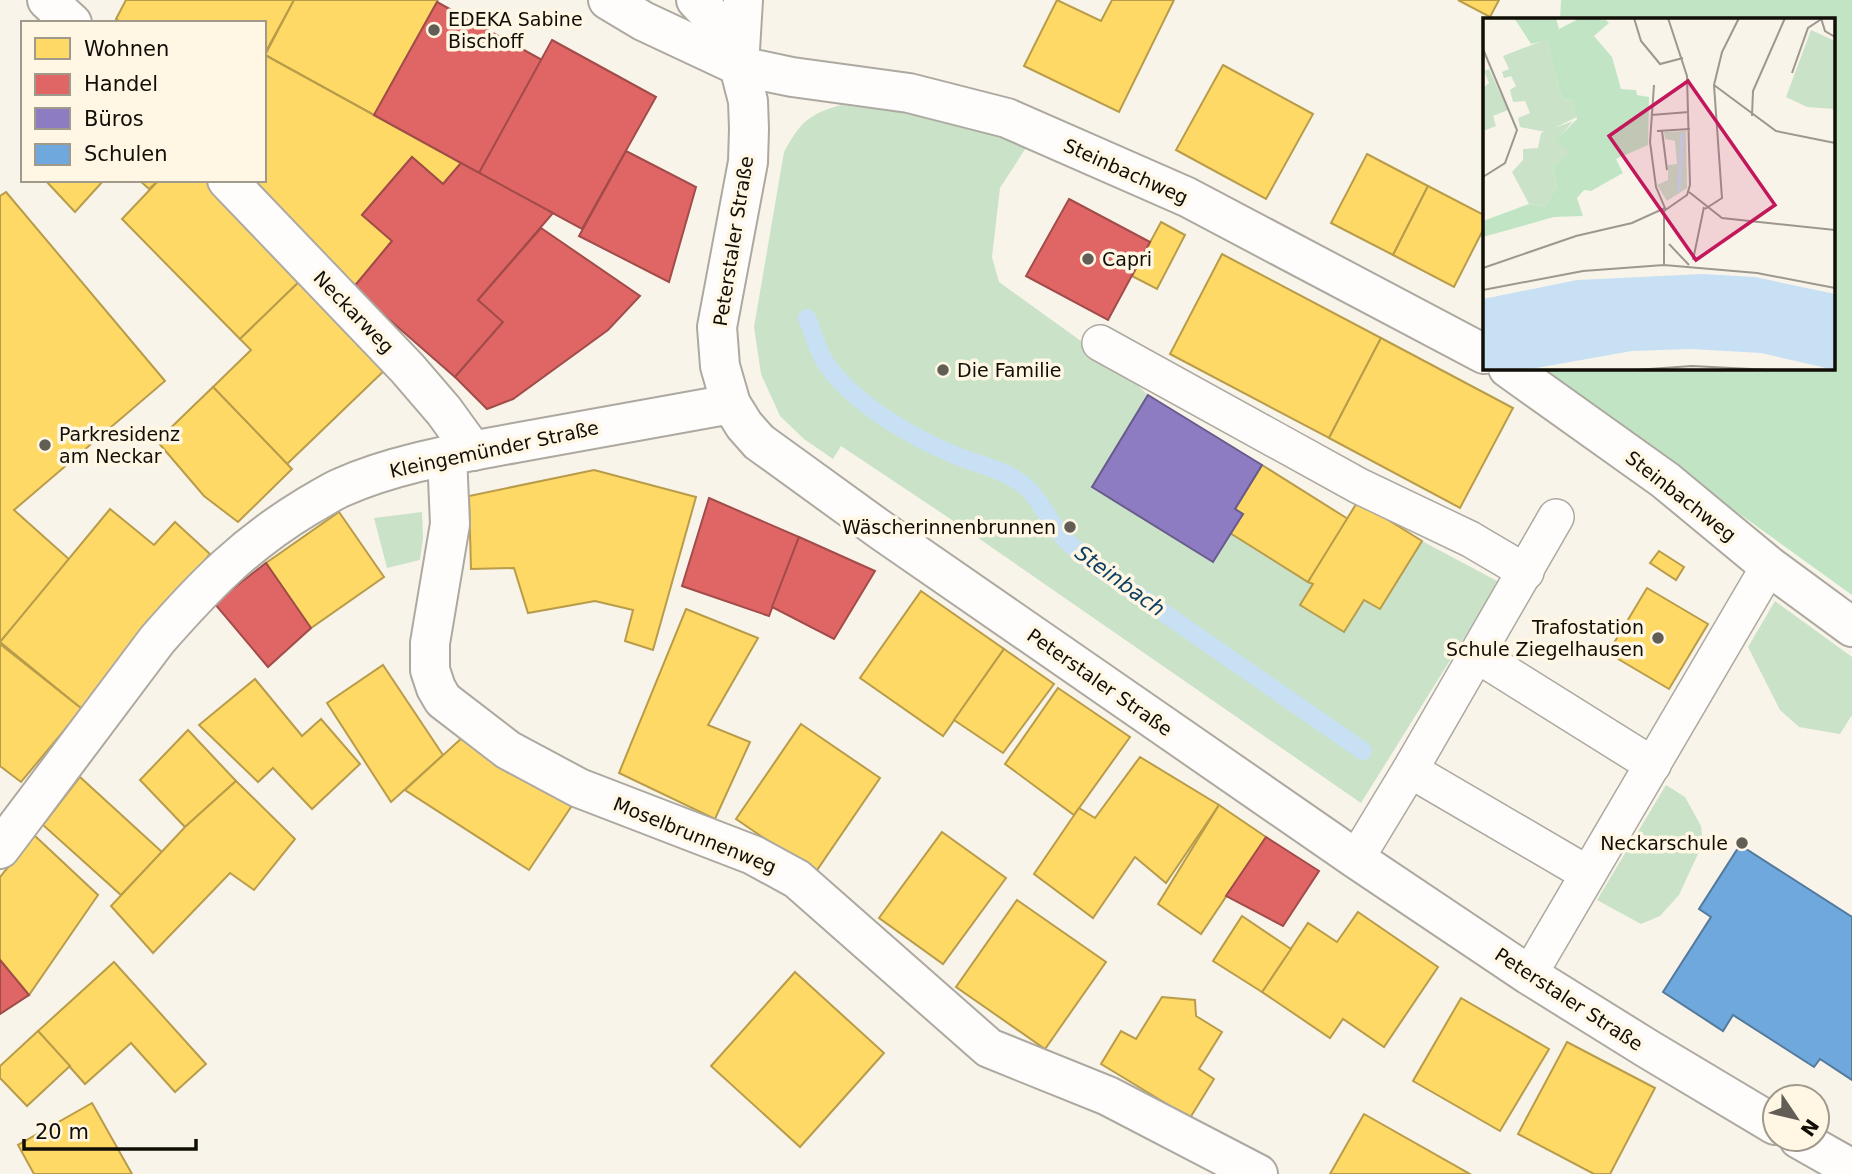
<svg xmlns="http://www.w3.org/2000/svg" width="1852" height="1174" font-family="'DejaVu Sans',sans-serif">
<rect width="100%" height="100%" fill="#f9f4ea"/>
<g fill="#c9e2c8">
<path d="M841 105 947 118 1031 140 1000 188 992 257 999 282 1124 372 1148 395 1092 487 1230 533 1313 584 1300 605 1344 632 1364 600 1380 609 1422 541 1499 582 1361 803 955 522 841 446 833 459 804 439 780 416 761 374 754 327 784 152C800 123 808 114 841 105Z"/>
<path d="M422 512 423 538 420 560 387 568 374 518Z"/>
<path d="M1775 601 1852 657V715L1840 734 1799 727 1780 710 1748 647Z"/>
<path d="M1666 785 1685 797 1701 826 1703 843 1679 895 1660 916 1641 924 1597 900Z"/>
</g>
<path fill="#c1e5c4" d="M1561 0H1852V595L1537 368H1833V19H1560Z"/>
<g fill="#ffd966" stroke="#b89c4a" stroke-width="2">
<path d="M126 0H294L264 55V23H122L116 19Z"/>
<path d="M294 0H438L374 115 265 55Z"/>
<path d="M1057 0 1101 21 1112 0H1174L1119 112 1024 66Z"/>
<path d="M1458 0H1499L1490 17Z"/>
<path d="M265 55 461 163 443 184 412 157 362 215 392 241 353 288 251 180H264Z"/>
<path d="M1223 65 1313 114 1266 199 1176 150Z"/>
<path d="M1367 154 1428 186 1393 255 1331 223Z"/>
<path d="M45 180H104L75 212Z"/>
<path d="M139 180H159L149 189Z"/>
<path d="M159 180H209L304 277 240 339 122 219Z"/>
<path d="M1428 186 1484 215V228L1454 287 1393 255Z"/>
<path d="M6 192 165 381 14 510 70 560 0 642V196Z"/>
<path d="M1161 222 1185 235 1157 289 1132 276Z"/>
<path d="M1222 254 1381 338 1329 438 1170 354Z"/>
<path d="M304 277 389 366 287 464 213 387 251 350 240 339Z"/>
<path d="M1381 338 1513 408 1460 508 1329 438Z"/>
<path d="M213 387 292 469 238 522 204 496 157 441Z"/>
<path d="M1262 465 1348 519 1308 582 1230 533 1243 514 1235 509Z"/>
<path d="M594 470 696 497 653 650 625 641 633 610 595 601 528 613 514 568 471 569 469 496Z"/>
<path d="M1358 501 1422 541 1380 609 1364 600 1344 632 1300 605 1313 584 1308 582Z"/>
<path d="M110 509 154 545 175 522 210 554 82 709 0 642Z"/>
<path d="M339 512 384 577 311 628 266 563Z"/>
<path d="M1659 551 1684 567 1676 580 1650 563Z"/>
<path d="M1647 588 1708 624 1669 689 1608 653Z"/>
<path d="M921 591 1004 649 943 736 860 678Z"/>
<path d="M686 609 758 638 708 725 750 742 715 819 619 773Z"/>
<path d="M0 644 82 709 21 782 0 766Z"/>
<path d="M1004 649 1054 684 1003 753 954 720Z"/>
<path d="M383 665 443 755 391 802 327 703Z"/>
<path d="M255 679 302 736 321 719 360 764 312 809 273 768 258 782 199 725Z"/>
<path d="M1058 688 1130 737 1074 815 1005 764Z"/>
<path d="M801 724 880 778 815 873 736 819Z"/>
<path d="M188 730 236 781 185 827 140 780Z"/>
<path d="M464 736 573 804 529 870 405 790Z"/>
<path d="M1140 757 1219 805 1166 883 1135 857 1093 918 1034 874 1079 808 1095 818Z"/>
<path d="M80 777 162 852 121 895 43 825Z"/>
<path d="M236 781 295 839 254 890 230 873 153 953 111 906 185 827Z"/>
<path d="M1219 805 1266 837 1201 934 1158 904Z"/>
<path d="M942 832 1006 878 943 964 879 918Z"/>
<path d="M34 835 98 895 29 995 0 960V877Z"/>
<path d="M1017 900 1106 962 1045 1049 956 987Z"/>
<path d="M1358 912 1438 967 1384 1047 1343 1019 1330 1038 1262 992 1308 923 1337 942Z"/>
<path d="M1242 916 1291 949 1262 992 1213 961Z"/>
<path d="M114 962 206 1064 175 1092 131 1043 85 1084 38 1031Z"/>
<path d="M795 972 884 1053 800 1147 711 1066Z"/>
<path d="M1162 997 1195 1000 1196 1016 1222 1032 1199 1069 1214 1079 1190 1118 1101 1064 1121 1031 1136 1039Z"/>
<path d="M1461 998 1549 1049 1500 1131 1413 1081Z"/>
<path d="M38 1031 70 1066 27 1106 0 1078V1066Z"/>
<path d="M1567 1042 1655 1088 1610 1174H1594L1518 1134Z"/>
<path d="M92 1103 132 1174H34L18 1145Z"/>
<path d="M1364 1114 1470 1174H1330Z"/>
</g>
<g fill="#e06666" stroke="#a24c4a" stroke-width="2">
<path d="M437 2 542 60 479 173 374 115Z"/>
<path d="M552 40 656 97 582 229 479 173Z"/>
<path d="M626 151 696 187 669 282 579 236Z"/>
<path d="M412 157 443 184 461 163 553 213 478 300 503 322 455 377 353 288 392 241 362 215Z"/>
<path d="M1069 199 1150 242 1108 320 1026 276Z"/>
<path d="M541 228 640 296 608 330 513 399 487 409 455 377 503 322 478 300Z"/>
<path d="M709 498 799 537 769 616 682 586Z"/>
<path d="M799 537 875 571 834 639 772 607Z"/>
<path d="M266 563 311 628 268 667 214 603Z"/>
<path d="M1266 837 1319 871 1283 926 1226 896Z"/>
<path d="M0 960 29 995 0 1014Z"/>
</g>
<path fill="#8e7cc3" stroke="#685b8b" stroke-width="2" d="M1148 395 1262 465 1235 509 1243 514 1213 562 1092 487Z"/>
<path fill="#6fa8dc" stroke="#537a9c" stroke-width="2" d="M1740 845 1852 917V1080L1820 1059 1814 1067 1733 1015 1723 1031 1663 992 1711 917 1699 909Z"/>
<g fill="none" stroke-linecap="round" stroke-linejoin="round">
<path stroke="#c7e0f4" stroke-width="18" d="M807 318C813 332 817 349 825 362 853 404 913 438 959 457 978 464 1001 469 1018 481 1039 494 1047 520 1064 538 1072 547 1083 555 1092 563L1363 751"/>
<defs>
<g id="service">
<path d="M1100 343 1359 486 1470 539 1526 572"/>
<path d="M1477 655 1653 765"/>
<path d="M1410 770 1588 874"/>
<path d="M1356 859 1410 770 1556 517"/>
<path d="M1529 975 1769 566"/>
</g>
<g id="minor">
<path d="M47 0 72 23"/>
<path d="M743 0 739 66 792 77 909 93 1007 118 1187 197 1484 354"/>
<path d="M227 180 407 368 444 411 473 451"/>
<path d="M1508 368 1665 480 1769 566 1852 627"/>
<path d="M447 455 450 524 430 643V670L436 688 443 700 508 750 579 788 753 855 797 879 989 1048 1108 1096 1258 1174"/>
<path d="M0 849 157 640C205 585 245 544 308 506 319 500 329 493 340 488 396 463 456 454 515 443 587 430 659 417 731 404"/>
</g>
<g id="secondary">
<path d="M608 0 643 21 739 66"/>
<path d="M696 0 715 20 739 66 748 101 749 129 748 162 717 327 720 366 731 404 744 425 759 442 882 531 1356 859 1529 975 1648 1049 1775 1125"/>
<path d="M1799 1139 1852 1169"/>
</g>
</defs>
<use href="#service" stroke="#ada9a0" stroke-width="38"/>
<use href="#minor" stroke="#ada9a0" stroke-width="42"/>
<use href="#secondary" stroke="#ada9a0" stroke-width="42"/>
<use href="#service" stroke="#fefdfc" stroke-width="35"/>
<use href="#minor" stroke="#fefdfc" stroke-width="38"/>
<use href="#secondary" stroke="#fefdfc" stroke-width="38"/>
</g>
<g fill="#625e56" stroke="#fff7e4" stroke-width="2.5">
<circle cx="434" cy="30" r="7"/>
<circle cx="1088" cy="259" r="7"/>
<circle cx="943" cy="370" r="7"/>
<circle cx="45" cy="445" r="7"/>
<circle cx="1070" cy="527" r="7"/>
<circle cx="1658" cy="638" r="7"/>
<circle cx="1742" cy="843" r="7"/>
</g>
<g text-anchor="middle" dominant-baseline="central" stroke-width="7" stroke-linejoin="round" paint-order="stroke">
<g font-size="19" fill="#110e07" stroke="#fff7e4" text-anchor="start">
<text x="448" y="19">EDEKA Sabine<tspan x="448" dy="22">Bischoff</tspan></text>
<text x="1102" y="259">Capri</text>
<text x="957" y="370">Die Familie</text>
<text x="59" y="434">Parkresidenz<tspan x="59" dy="22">am Neckar</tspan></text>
<text x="1056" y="527" text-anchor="end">Wäscherinnenbrunnen</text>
<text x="1644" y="627" text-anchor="end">Trafostation<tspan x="1644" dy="22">Schule Ziegelhausen</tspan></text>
<text x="1728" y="843" text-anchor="end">Neckarschule</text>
</g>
<g font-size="19" fill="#110e07" stroke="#fff7e4">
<text transform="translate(1126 171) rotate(24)">Steinbachweg</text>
<text transform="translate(733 241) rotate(-81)">Peterstaler Straße</text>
<text transform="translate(354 312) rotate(46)">Neckarweg</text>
<text transform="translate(494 449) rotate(-12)">Kleingemünder Straße</text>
<text transform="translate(1681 496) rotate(38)">Steinbachweg</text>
<text transform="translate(1100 682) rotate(35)">Peterstaler Straße</text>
<text transform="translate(695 835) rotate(22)">Moselbrunnenweg</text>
<text transform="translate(1569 999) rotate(33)">Peterstaler Straße</text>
</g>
<g font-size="21" font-style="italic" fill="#0e3f62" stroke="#fff7e4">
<text transform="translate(1120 581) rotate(36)">Steinbach</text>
</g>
</g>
<g transform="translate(1483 18)">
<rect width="352" height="352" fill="#f9f4ea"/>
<path d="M328 12 352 23V91L324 89 303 79ZM64 21 79 81 89 82 94 99 63 114 37 109 35 100 47 95 42 83 30 84 27 72 33 68 28 58 21 60 19 54 26 51 20 38ZM6 51 25 92 10 98 13 108 0 113V70L6 65 1 53ZM90 103 74 122 90 134 69 149 74 168 62 188 46 186 29 154 40 142V131L55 130 58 115ZM203 113 204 170 184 183 174 167 185 162V147L194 146 192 123 182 121 181 114Z" fill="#c9e2c8"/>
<path d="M31 0H73L76 11 97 0H121L126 5 111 18 129 39 138 71 153 72 154 77 166 79 165 127 133 141 140 155 108 173 101 172 94 180 100 198 71 199 0 219V203L46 186 62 188 74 168 69 149 89 134 73 122 94 101 89 82 79 81 64 22 48 26Z" fill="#c1e5c4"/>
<path d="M220 256 272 259 352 276V352L278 335 207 331 149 333 42 352H0V281L94 262Z" fill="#c7e0f4"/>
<path fill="none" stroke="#c7e0f4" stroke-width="3.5" d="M196 173 199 115"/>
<path fill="none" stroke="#9c988f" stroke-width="2" d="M151 0 158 23 177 46 200 40M338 0 342 13 352 19M0 31 34 112 22 145 0 159M309 55 325 10 340 0M231 67 293 113 352 125M168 97 206 94M269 98 270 73 302 0M174 113 207 111M179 113 184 152M206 174 239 200 352 212M222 191 239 180 231 67 239 34 256 0M186 226 206 247M210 242 221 189M181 247V193L204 177 207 167 204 58 185 0M0 250 93 218 149 205 182 190 173 169 167 124 171 67M0 272 100 253 181 247 274 255 352 270M152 352 209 348 288 352"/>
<path fill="#c2185b" fill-opacity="0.15" stroke="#c2185b" stroke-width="3.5" d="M205 63 292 187 213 242 126 118Z"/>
<rect width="352" height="352" fill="none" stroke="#110e07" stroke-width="3.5"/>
</g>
<rect x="21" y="21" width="245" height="161" fill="#fff7e4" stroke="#a09a8c" stroke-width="2"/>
<rect x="35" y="38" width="35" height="21" fill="#ffd966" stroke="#a09a8c" stroke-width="2"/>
<text x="84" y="56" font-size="21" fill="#110e07">Wohnen</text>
<rect x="35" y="74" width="35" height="21" fill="#e06666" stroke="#a09a8c" stroke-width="2"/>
<text x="84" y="91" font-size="21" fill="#110e07">Handel</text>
<rect x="35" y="108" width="35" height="21" fill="#8e7cc3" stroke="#a09a8c" stroke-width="2"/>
<text x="84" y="126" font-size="21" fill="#110e07">Büros</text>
<rect x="35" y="144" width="35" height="21" fill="#6fa8dc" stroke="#a09a8c" stroke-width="2"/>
<text x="84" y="161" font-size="21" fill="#110e07">Schulen</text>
<g transform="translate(1796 1118) rotate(125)"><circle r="33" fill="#fff7e4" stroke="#a09a8c" stroke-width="2"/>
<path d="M0-5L12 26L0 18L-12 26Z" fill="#625e56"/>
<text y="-10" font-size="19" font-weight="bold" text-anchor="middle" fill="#110e07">N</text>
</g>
<path d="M24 1139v10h172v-10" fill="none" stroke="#110e07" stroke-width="3.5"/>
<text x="35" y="1139" font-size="21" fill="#110e07" stroke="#fff7e4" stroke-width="5" paint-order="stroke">20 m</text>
</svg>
